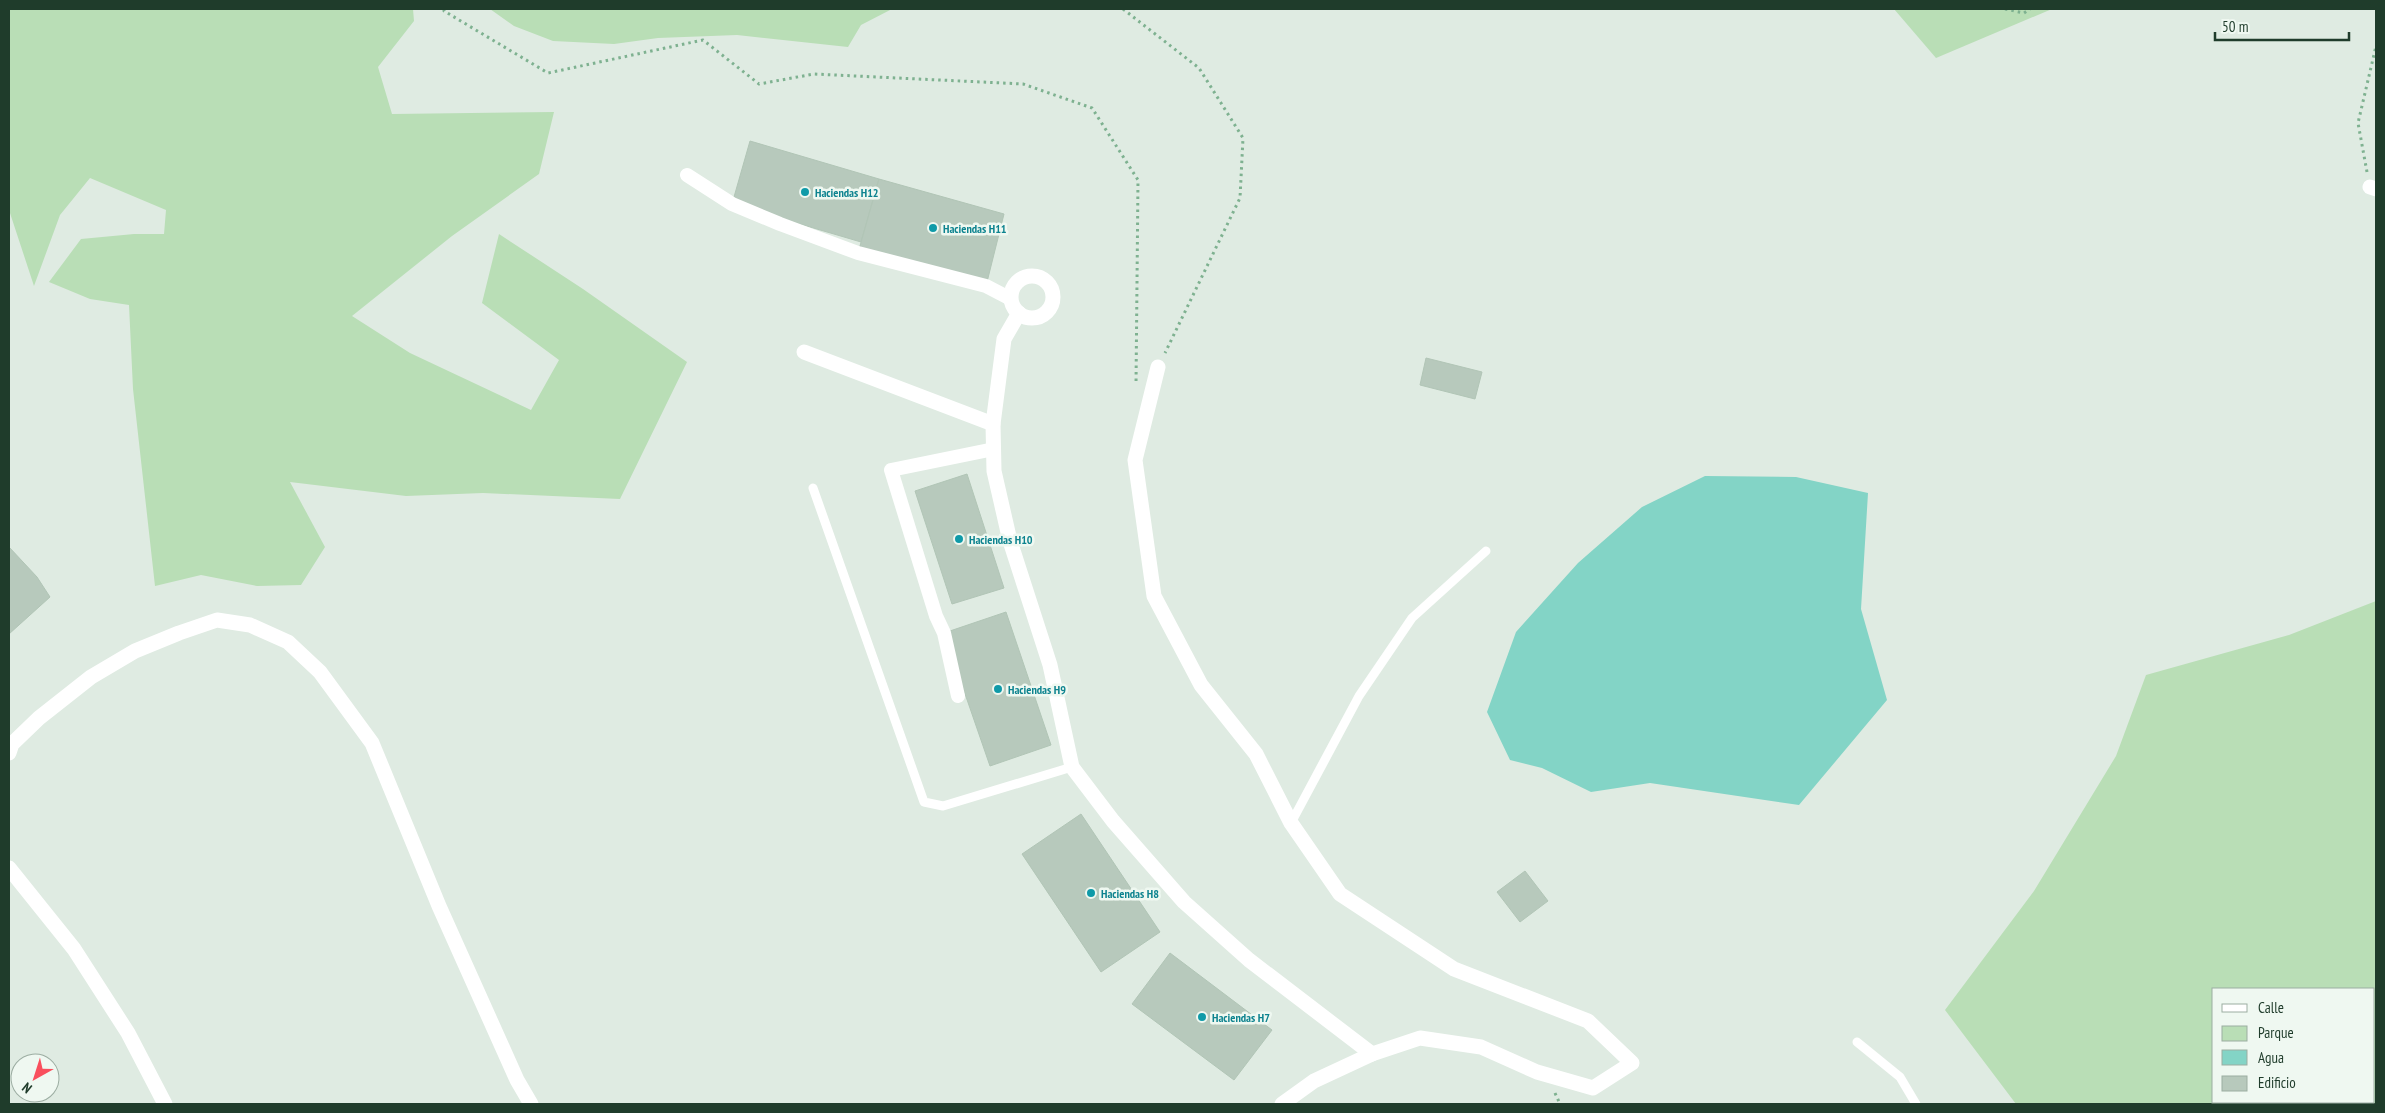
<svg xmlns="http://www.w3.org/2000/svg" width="2385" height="1113" font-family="'PT Sans Narrow',sans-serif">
<rect width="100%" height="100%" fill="#dfebe2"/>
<g fill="#b9deb6" fill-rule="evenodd">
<path d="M9 9H413L414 21 378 67 392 114 554 112 539 174 452 236 352 316 410 353 531 410 559 360 482 303 499 234 583 289 687 362 620 499 483 493 406 496 290 482 325 547 301 585 257 586 201 575 155 586 133 389 129 305 90 299 49 282 81 239 134 234H164L166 210 90 178 60 215 34 286 9 210Z"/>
<path d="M490 9H892L861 25 848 47 737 35 658 38 614 44 553 41 514 26Z"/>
<path d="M1894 9H2052L1936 58Z"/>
<path d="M2376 601V1104H2016L1945 1010 2034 891 2116 756 2146 675 2289 635ZM2214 989H2374V1102H2214Z"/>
</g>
<path fill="#83d4c6" d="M1705 476 1796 477 1868 493 1861 609 1887 700 1799 805 1650 783 1591 792 1542 768 1510 760 1487 712 1516 632 1578 563 1642 507Z"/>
<g fill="#b7c9bc" stroke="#b1c5b6">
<path d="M750 141 879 179 861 242 732 204Z"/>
<path d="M879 179 1004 214 986 286 858 253Z"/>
<path d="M1426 358 1482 372 1475 399 1420 385Z"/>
<path d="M967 474 1004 588 952 604 915 491Z"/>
<path d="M9 547 37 577 50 597 9 634Z"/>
<path d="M1006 612 1051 745 990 766 944 633Z"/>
<path d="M1081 814 1160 932 1101 972 1022 854Z"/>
<path d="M1525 871 1548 901 1520 922 1497 892Z"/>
<path d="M1170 953 1272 1030 1234 1080 1132 1004Z"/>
</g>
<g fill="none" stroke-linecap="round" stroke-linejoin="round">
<g stroke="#7eb190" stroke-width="3" stroke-dasharray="2.5 4" stroke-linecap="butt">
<path d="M444 9V11L548 73 703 40 759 84 814 74 1023 84 1092 108 1138 180 1136 385"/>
<path d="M1123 9 1199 68 1243 138 1240 198 1165 353"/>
<path d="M2005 9 2024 13 2030 9"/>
<path d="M2367 172 2358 123 2376 46"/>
<path d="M1555 1093 1560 1104"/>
</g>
<g stroke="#fff" stroke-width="9">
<path d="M813 488 924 802 943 806 1072 767"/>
<path d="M1291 823 1359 696 1412 618 1486 551"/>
<path d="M1857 1042 1900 1077 1916 1104"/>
</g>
<g stroke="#fff" stroke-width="14">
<path d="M687 175 732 204 780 224 858 253 986 286 1011 299"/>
<path d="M958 696 944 633 936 616 891 470 994 449"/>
</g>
<g stroke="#fff" stroke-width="15">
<path d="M2370 187 2376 189"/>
<circle cx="1032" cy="297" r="21"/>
<path d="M1019 313 1004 339 993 424 994 471 1010 541 1050 665 1072 767 1113 821 1184 902 1249 960 1372 1054"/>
<path d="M804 352 993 424"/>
<path d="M1158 367 1135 460 1154 596 1201 685 1256 754 1291 823 1340 894 1454 969 1588 1021 1632 1063 1593 1088 1537 1072 1481 1047 1420 1038 1372 1054 1314 1081 1282 1104"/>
<path d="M9 753 12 744 39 718 91 677 135 651 179 633 217 620 250 625 288 642 320 672 372 743 439 906 517 1080 531 1104"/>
<path d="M9 868 74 949 128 1033 165 1104"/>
</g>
</g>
<g fill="#0f9aa8" stroke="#eff8f1" stroke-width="2">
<circle cx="805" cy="192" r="5"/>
<circle cx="933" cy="228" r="5"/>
<circle cx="959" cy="539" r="5"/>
<circle cx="998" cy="689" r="5"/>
<circle cx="1091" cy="893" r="5"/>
<circle cx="1202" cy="1017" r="5"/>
</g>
<g text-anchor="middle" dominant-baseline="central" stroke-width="5" stroke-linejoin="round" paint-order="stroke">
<g font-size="12" font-weight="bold" fill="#0d838f" stroke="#eff8f1" text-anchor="start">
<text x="815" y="192">Haciendas H12</text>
<text x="943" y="228">Haciendas H11</text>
<text x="969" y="539">Haciendas H10</text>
<text x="1008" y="689">Haciendas H9</text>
<text x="1101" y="893">Haciendas H8</text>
<text x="1212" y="1017">Haciendas H7</text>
</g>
</g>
<rect width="2385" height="1113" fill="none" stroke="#1f3c2b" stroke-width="20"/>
<rect x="2212" y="988" width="162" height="115" fill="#eff8f1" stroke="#9cada2"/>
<rect x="2222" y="1004" width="25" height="8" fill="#ffffff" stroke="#9cada2"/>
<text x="2258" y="1013" font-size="15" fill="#1f3c2b">Calle</text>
<rect x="2222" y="1026" width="25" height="15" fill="#b9deb6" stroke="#9cada2"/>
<text x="2258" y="1038" font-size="15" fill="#1f3c2b">Parque</text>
<rect x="2222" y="1050" width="25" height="15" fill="#83d4c6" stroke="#9cada2"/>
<text x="2258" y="1063" font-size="15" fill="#1f3c2b">Agua</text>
<rect x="2222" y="1076" width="25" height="15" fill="#b7c9bc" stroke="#9cada2"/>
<text x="2258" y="1088" font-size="15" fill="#1f3c2b">Edificio</text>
<g transform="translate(35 1078) rotate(219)"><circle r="24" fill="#eff8f1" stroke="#9cada2"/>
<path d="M0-4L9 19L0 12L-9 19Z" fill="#f94f5d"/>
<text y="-8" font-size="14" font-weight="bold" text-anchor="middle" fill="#1f3c2b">N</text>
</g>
<path d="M2215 32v8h134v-8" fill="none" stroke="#1f3c2b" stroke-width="2.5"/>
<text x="2222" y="32" font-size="15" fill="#1f3c2b" stroke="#eff8f1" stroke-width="4" paint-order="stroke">50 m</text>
</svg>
